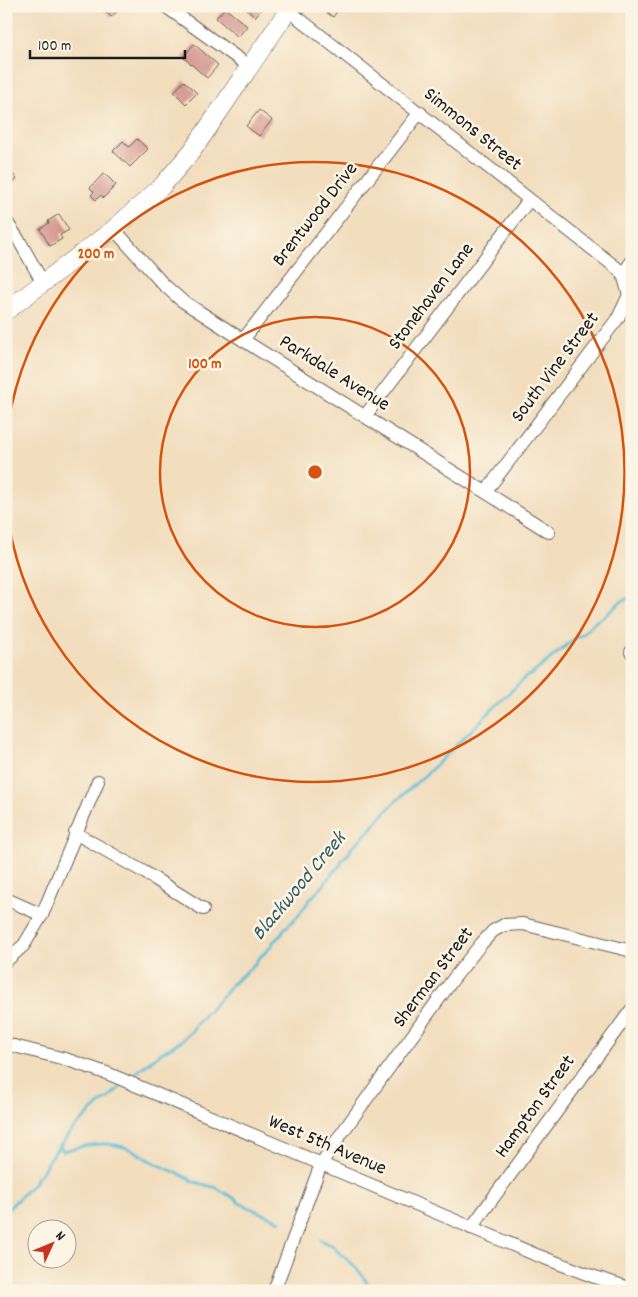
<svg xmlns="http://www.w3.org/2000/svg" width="638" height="1297" font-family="Dekko,sans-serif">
<rect width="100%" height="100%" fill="#fcf5e5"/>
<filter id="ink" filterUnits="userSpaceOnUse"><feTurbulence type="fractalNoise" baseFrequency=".02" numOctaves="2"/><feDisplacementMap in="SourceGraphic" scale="10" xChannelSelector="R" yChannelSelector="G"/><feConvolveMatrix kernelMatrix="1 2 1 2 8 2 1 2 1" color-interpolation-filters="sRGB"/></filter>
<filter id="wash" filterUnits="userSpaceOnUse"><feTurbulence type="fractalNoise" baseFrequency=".0096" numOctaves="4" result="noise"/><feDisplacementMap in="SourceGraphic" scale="20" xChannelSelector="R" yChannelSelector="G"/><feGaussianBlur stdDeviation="1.12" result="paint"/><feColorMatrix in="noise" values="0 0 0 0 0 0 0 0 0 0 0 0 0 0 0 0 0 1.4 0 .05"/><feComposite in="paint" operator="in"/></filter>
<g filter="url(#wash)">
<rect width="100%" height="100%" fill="#f2ddbd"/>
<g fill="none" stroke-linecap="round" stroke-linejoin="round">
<g stroke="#57bcd5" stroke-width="3">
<path d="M128 1079 158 1055 181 1041 192 1031 196 1024 204 1016 205 1013 209 1011 224 994 231 985 254 965 258 959 272 946 273 942 282 934 283 930 297 917 311 898 324 885 326 881 341 864 342 860 350 852 351 848 373 827 377 821 393 804 435 766 508 694 527 676 531 675 575 638 582 635 596 621 602 618 622 601 632 596"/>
<path d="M59 1145 63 1151C85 1145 107 1140 130 1149 136 1151 141 1155 147 1159 150 1161 153 1161 157 1164L190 1179 191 1181 213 1187H215L237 1200 239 1203 280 1221"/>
<path d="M6 1211 35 1182 36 1178 42 1172 50 1158 72 1130 102 1102 109 1098 123 1084"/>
<path d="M321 1240C325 1243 328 1243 332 1245 334 1247 335 1249 337 1251 351 1261 364 1274 371 1291"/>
</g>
</g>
<g id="blocks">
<g fill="#d49590">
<path d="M100 6H120L121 8 111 17Z"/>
<path d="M243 6H264L255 17Z"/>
<path d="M324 6H341L333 17 322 9Z"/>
<path d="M225 8 247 26 238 37 216 18Z"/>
<path d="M194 44 218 65 207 78 183 57Z"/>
<path d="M184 81 197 93 186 104 174 92Z"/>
<path d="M259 110 272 120 259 136 246 126Z"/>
<path d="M137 139 148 149 130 167 113 151 123 141 129 147Z"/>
<path d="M7 168 17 179 6 189V169Z"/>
<path d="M104 173 116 185 103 198 101 195 96 200 91 195 94 192 90 188Z"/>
<path d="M59 214 69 230 60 235 62 239 50 246 40 229 49 223 48 221Z"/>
</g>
</g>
</g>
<g filter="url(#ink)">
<use href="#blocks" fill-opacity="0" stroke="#676054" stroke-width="1"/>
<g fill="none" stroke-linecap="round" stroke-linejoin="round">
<defs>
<g id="street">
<path d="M165 6 250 67"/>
<path d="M288 10 632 280"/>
<path d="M6 221 20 242 43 283"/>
<path d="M114 229 162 283 181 300 243 340 549 532"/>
<path d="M243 340 420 112"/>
<path d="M365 416 529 200"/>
<path d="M486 491 618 318 629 295 623 274 632 261"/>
<path d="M631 652H632"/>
<path d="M75 833 144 872 203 909"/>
<path d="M6 899 42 915"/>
<path d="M6 961 24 945 42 915 98 781"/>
<path d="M6 1044 65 1059 109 1074 534 1254 592 1276 632 1289"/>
<path d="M471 1228 632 1009"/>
<path d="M274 1291 321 1164 339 1137 454 978 481 944 493 931 504 925 523 924 632 951"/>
</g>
<path id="secondary" d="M6 311 114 229 162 186 192 151 212 122 291 6"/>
</defs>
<use href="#street" stroke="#676054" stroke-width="14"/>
<use href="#secondary" stroke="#676054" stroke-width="19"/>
<use href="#street" stroke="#fff" stroke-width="12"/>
<use href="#secondary" stroke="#fff" stroke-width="18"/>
</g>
</g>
<g fill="none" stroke="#d4530e" stroke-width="2.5">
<circle cx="315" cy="472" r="155"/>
<path d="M6 442A310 310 0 1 1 6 502"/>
</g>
<g text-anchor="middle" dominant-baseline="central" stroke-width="5" stroke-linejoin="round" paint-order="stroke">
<g font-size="20" fill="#1c1c1c" stroke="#fcf5e5">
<text transform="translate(472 130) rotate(39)">Simmons Street</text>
<text transform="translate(316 215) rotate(-52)">Brentwood Drive</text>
<text transform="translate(432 297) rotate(-53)">Stonehaven Lane</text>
<text transform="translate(556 368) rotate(-53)">South Vine Street</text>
<text transform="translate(334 374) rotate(32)">Parkdale Avenue</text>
<text transform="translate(434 978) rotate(-53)">Sherman Street</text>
<text transform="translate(536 1107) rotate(-54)">Hampton Street</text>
<text transform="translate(327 1146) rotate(23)">West 5th Avenue</text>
</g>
<g font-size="21" font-style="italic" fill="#345c66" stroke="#fcf5e5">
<text transform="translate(300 887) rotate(-50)">Blackwood Creek</text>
</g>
</g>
<circle cx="315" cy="472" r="8" fill="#d4530e" stroke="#fcf5e5" stroke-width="2.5"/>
<g font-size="15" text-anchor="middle" font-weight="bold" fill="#d4530e" stroke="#fcf5e5" stroke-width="5" stroke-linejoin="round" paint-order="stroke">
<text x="96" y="258">200 m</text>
<text x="205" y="368">100 m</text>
</g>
<rect width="638" height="1297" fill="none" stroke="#fcf5e5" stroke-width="25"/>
<g transform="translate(52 1244) rotate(46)"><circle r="24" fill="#fcf5e5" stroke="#a29e95"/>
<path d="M0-4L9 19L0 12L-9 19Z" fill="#c8321e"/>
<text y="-8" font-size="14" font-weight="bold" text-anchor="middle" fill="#1c1c1c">N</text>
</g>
<path d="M30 50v8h155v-8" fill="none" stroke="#1c1c1c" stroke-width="2.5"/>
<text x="38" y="50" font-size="15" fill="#1c1c1c" stroke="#fcf5e5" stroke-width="4" paint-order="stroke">100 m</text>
</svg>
